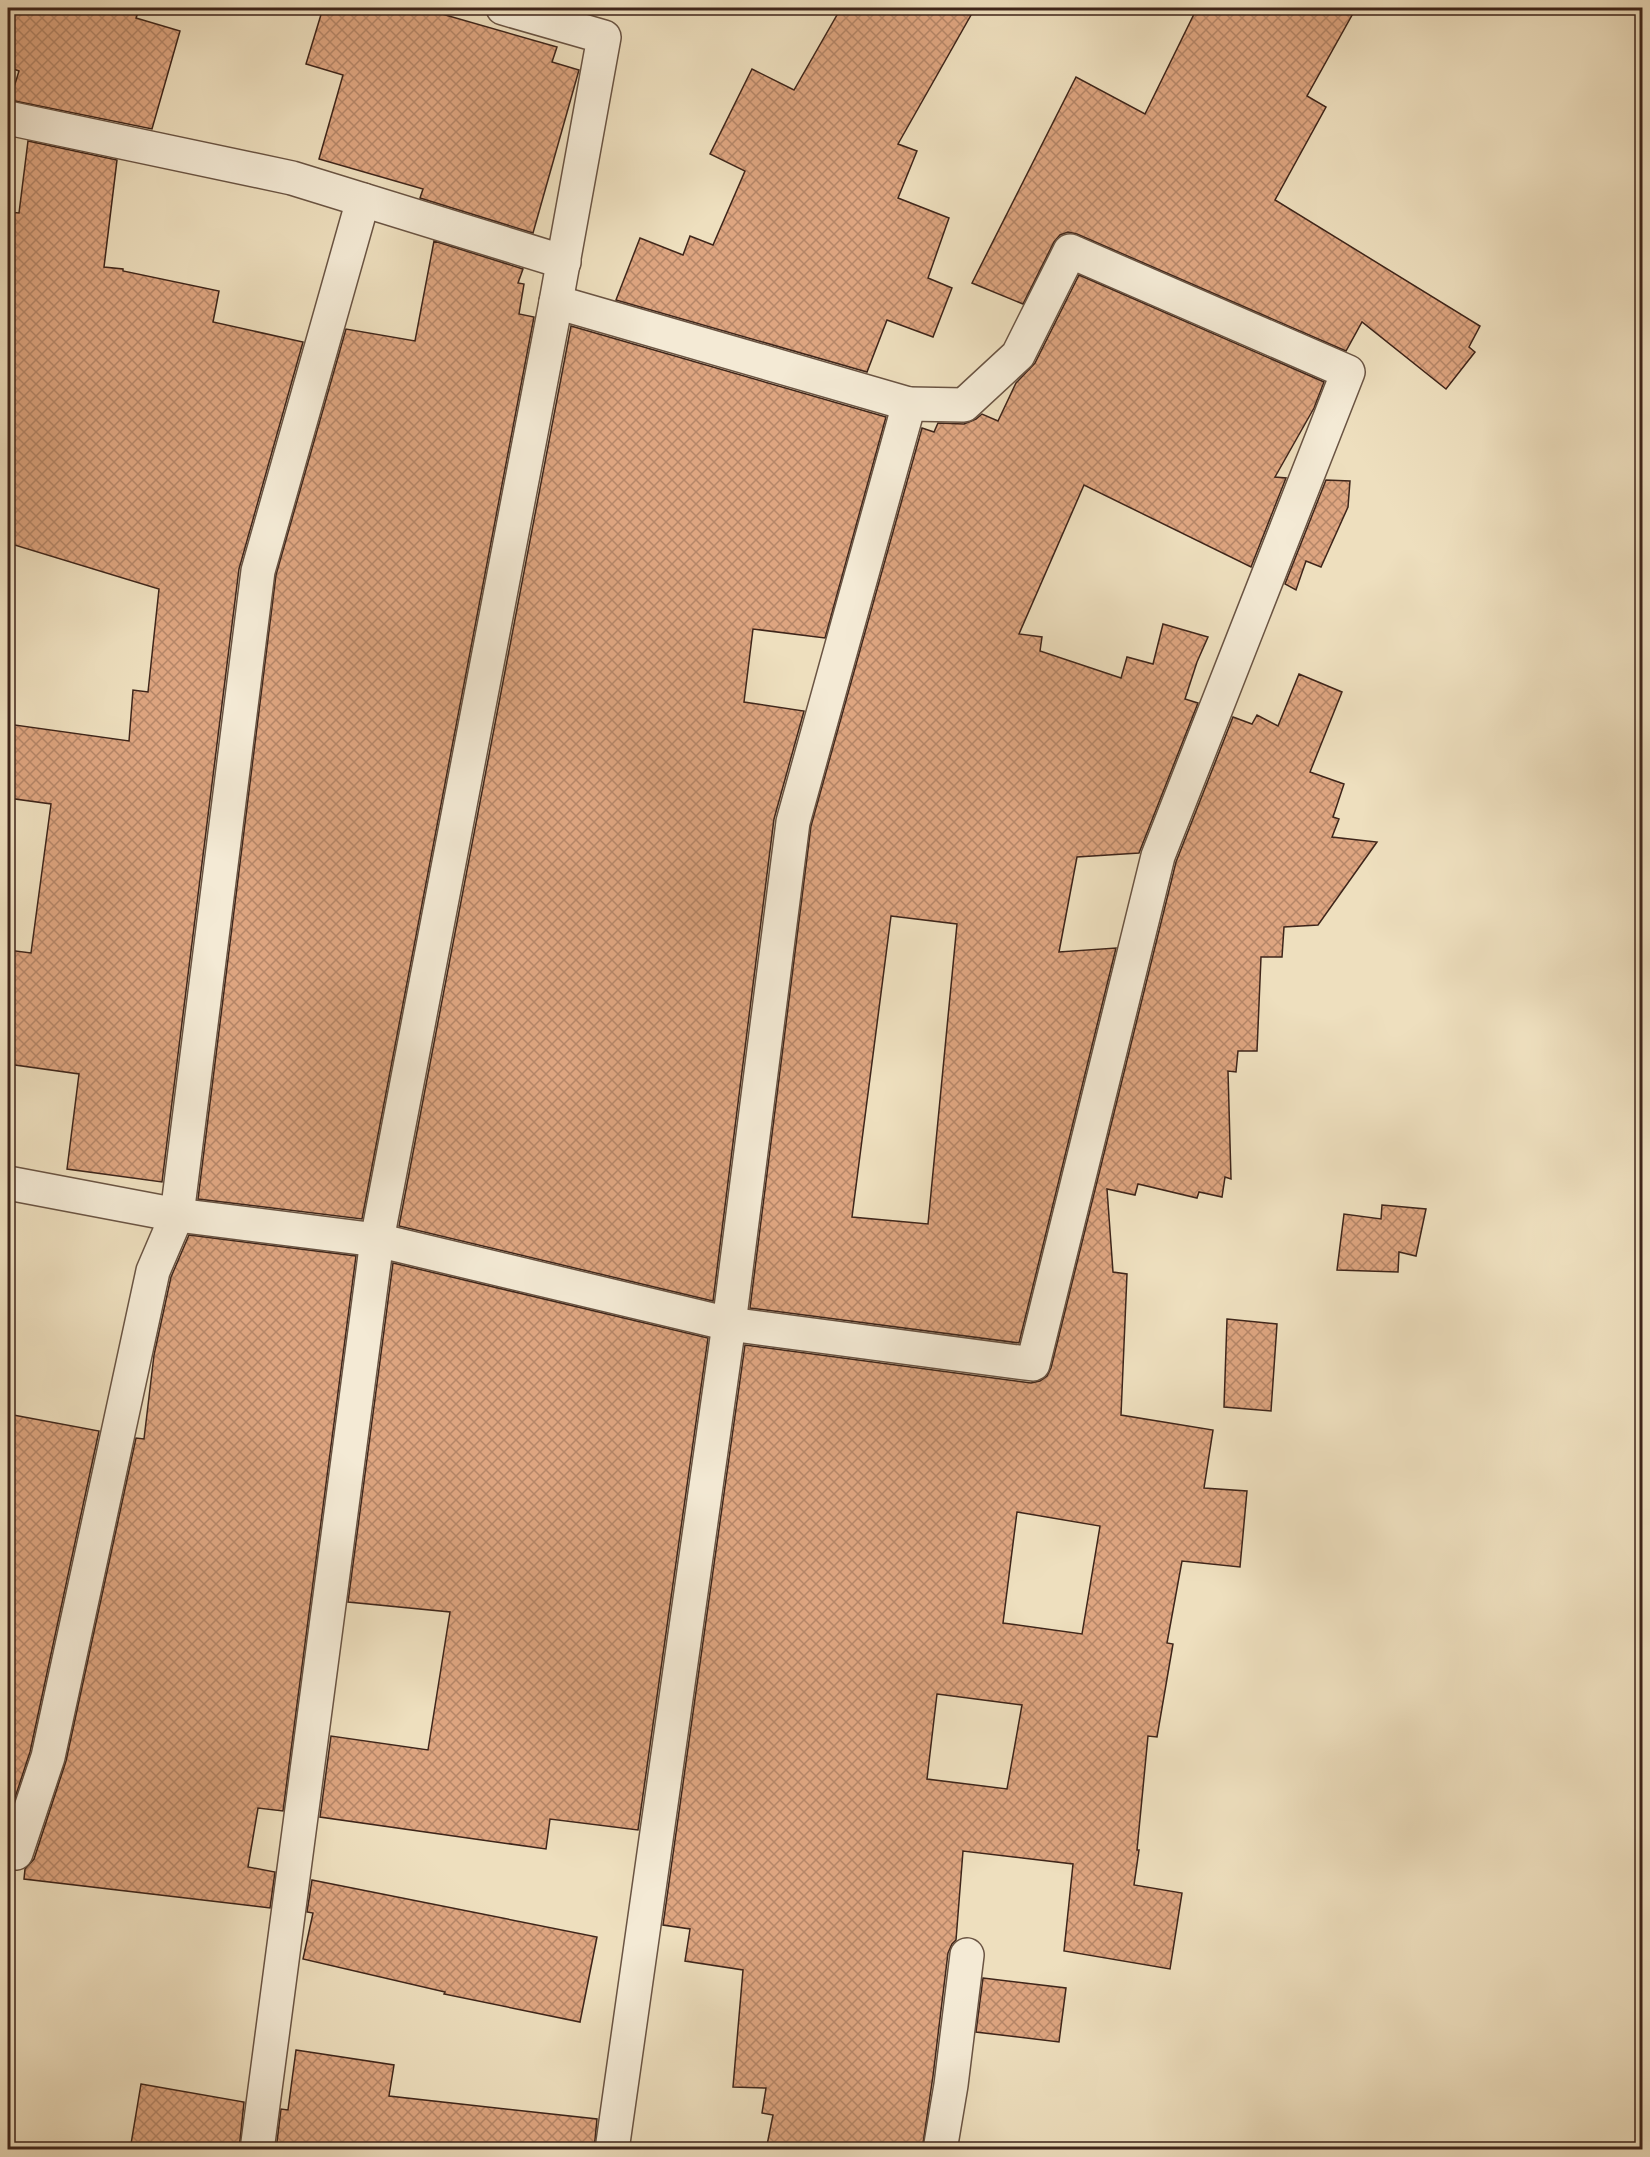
<svg xmlns="http://www.w3.org/2000/svg" width="1650" height="2157" font-family="'Libre Caslon Text',serif">
<defs>
<pattern id="building-cross-hatch" width="8" height="8" patternUnits="userSpaceOnUse" patternTransform="scale(1.5)"><rect width="8" height="8" fill="#dea580"/><path d="M0 0l8 8M0 8l8-8" fill="none" stroke="#b58668"/></pattern>
</defs>
<rect width="100%" height="100%" fill="#eedfbe"/>
<filter id="stains"><feTurbulence type="fractalNoise" baseFrequency=".00333" numOctaves="4"/><feColorMatrix values="0 0 0 0 .2 0 0 0 0 .09 0 0 0 0 .02 0 0 0 .5 -.17"/></filter>
<radialGradient id="worn" r=".72"><stop offset=".6" stop-color="#630" stop-opacity="0"/><stop offset="1" stop-color="#630" stop-opacity=".3"/></radialGradient>
<g fill="url(#building-cross-hatch)" stroke="#3e251a" stroke-width="1.5" fill-rule="evenodd">
<path d="M8 8H140L136 18 180 31 152 129 10 100 19 71 8 67Z"/>
<path d="M323 8H421L557 47 552 62 579 70 533 233 420 198 423 189 319 159 343 75 306 64Z"/>
<path d="M841 8H975L898 144 917 151 898 198 949 218 928 278 952 288 933 337 887 320 867 372 616 300 640 238 683 255 690 236 713 245 745 171 710 154 752 69 794 90Z"/>
<path d="M1197 8H1356L1307 96 1326 107 1275 200 1480 326 1469 347 1475 352 1446 389 1362 322 1346 351 1077 234 1068 232 1060 235 1054 242 1023 304 972 283 1076 77 1145 114Z"/>
<path d="M28 141 117 160 104 267 123 269V271L219 291 213 322 303 342 239 569 162 1182 67 1169 79 1074 8 1064V950L31 953 51 804 8 798V724L129 741 133 690 148 692 159 589 8 543V212L19 213Z"/>
<path d="M434 241 523 269 518 283 524 284 519 314 534 317 362 1219 198 1199 276 575 346 329 415 341Z"/>
<path d="M1079 275 1324 382 1314 408 1275 477 1286 478 1251 567 1084 485 1019 634 1042 637 1040 651 1121 678 1127 657 1153 664 1163 624 1208 637 1197 662 1185 699 1198 703 1139 853 1077 857 1059 952 1116 948 1019 1343 750 1308 811 826 922 428 934 432 938 423 964 424 976 419 982 414 998 421 1016 383 1035 363ZM891 916 957 924 928 1224 852 1217Z"/>
<path d="M571 326 886 417 825 638 753 629 744 702 804 711 774 819 713 1301 399 1226Z"/>
<path d="M1326 480 1350 481 1348 507 1321 567 1306 561 1296 590 1285 584Z"/>
<path d="M1299 674 1342 692 1310 772 1344 784 1333 817 1339 819 1332 837 1377 842 1318 925 1284 927 1282 957H1261L1257 1051H1238L1236 1072 1228 1071 1231 1179 1225 1177 1222 1197 1199 1192 1197 1198 1138 1184 1135 1195 1107 1189 1113 1272 1127 1274 1121 1415 1213 1430 1204 1488 1247 1491 1240 1567 1182 1561 1167 1643 1173 1644 1157 1737 1148 1736 1137 1850H1139L1134 1885 1182 1893 1170 1969 1064 1951 1073 1864 963 1851 956 1940 952 1944 948 1953 933 2076 922 2150H766L773 2115 762 2113 766 2088 733 2087 743 1970 685 1961 690 1929 663 1925 745 1345 1031 1383 1040 1381 1047 1376 1051 1368 1176 862 1233 717 1252 724 1257 715 1278 726ZM1017 1512 1100 1526 1082 1634 1003 1623ZM937 1694 1022 1705 1007 1789 927 1779Z"/>
<path d="M1382 1205 1426 1209 1416 1256 1399 1252 1398 1272 1337 1270 1344 1214 1381 1219Z"/>
<path d="M189 1235 356 1256 283 1811 258 1808 248 1867 275 1872 270 1908 24 1879 25 1869 34 1859 66 1761 136 1438 144 1439 154 1355 171 1277Z"/>
<path d="M393 1263 708 1338 638 1830 550 1819 546 1849 320 1817 331 1736 428 1750 450 1612 348 1602Z"/>
<path d="M1227 1319 1277 1324 1271 1411 1224 1407Z"/>
<path d="M8 1414 99 1431 30 1752 10 1813 8 1812Z"/>
<path d="M312 1880 597 1937 580 2022 444 1994 445 1992 303 1959 313 1913 307 1912Z"/>
<path d="M983 1978 1066 1988 1059 2042 976 2032Z"/>
<path d="M296 2050 394 2065 389 2096 597 2119 594 2150H276L281 2109 288 2110Z"/>
<path d="M141 2084 244 2102 239 2150H130Z"/>
</g>
<g fill="none" stroke-linecap="round" stroke-linejoin="round">
<defs>
<g id="street">
<path d="M8 118 292 178 564 262"/>
<path d="M556 302 909 404 793 822 729 1324 612 2150"/>
<path d="M8 1183 177 1215 377 1240 729 1324 1033 1364 1158 856 1348 372 1070 251 1018 355 964 405 909 404"/>
<path d="M16 1853 48 1757 153 1271 177 1215 258 571 363 200"/>
<path d="M257 2150 377 1240 556 302 604 37 503 8"/>
<path d="M940 2150 951 2085 967 1955"/>
</g>
</defs>
<use href="#street" stroke="#6a5443" stroke-width="36"/>
<use href="#street" stroke="#f4ead5" stroke-width="33"/>
</g>
<rect width="1650" height="2157" fill="none" stroke="#eedfbe" stroke-width="30"/>
<rect x="9" y="9" width="1632" height="2139" fill="none" stroke="#3e251a" stroke-width="3"/>
<rect x="15" y="15" width="1620" height="2127" fill="none" stroke="#3e251a" stroke-width="1.5"/>
<rect width="100%" height="100%" filter="url(#stains)"/>
<rect width="100%" height="100%" fill="url(#worn)"/>
</svg>
